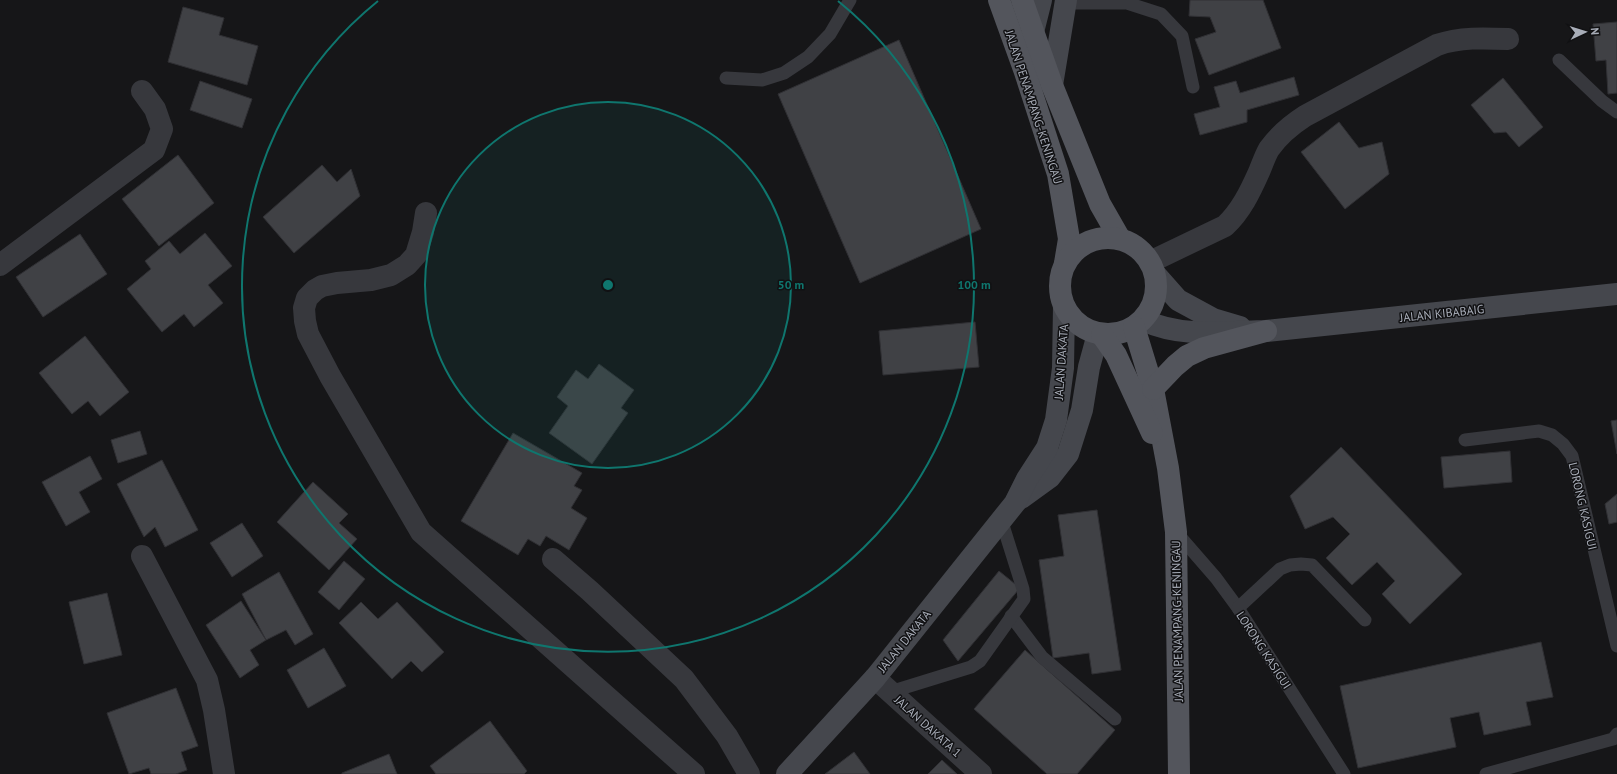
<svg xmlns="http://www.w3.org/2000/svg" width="1617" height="774" font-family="'PT Sans',sans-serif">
<rect width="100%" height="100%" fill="#161618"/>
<g fill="#404145" stroke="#303034">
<path d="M1190 0H1263L1281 48 1209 75 1195 39 1216 32 1210 17 1189 16Z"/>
<path d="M183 7 224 18 219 35 258 46 247 85 168 62Z"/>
<path d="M1617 22V93L1608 94 1606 60 1596 61 1593 24Z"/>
<path d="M899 40 981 229 860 283 778 94Z"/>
<path d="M1294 77 1299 95 1247 110V122L1200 135 1194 114 1220 107 1214 87 1236 81 1240 93Z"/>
<path d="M1503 78 1543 127 1519 147 1506 132 1494 133 1471 105Z"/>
<path d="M200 81 252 99 242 128 190 110Z"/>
<path d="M1339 122 1359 148 1382 142 1389 174 1345 209 1301 152Z"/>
<path d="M178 155 214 203 159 246 122 199Z"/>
<path d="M322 165 337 182 351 169 360 196 294 253 263 217Z"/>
<path d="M205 233 232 266 208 285 223 303 194 327 184 314 162 332 127 289 151 269 145 261 169 241 180 254Z"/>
<path d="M80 234 107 274 43 317 16 277Z"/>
<path d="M975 322 979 367 883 375 879 331Z"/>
<path d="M85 336 129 392 100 416 88 401 72 414 39 373Z"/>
<path d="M599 364 634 390 621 408 628 413 592 464 549 433 568 406 557 397 576 370 588 379Z"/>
<path d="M1617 420V454L1611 421Z"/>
<path d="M140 431 147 454 118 463 111 440Z"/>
<path d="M513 433 582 473 574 486 582 490 571 508 587 518 569 550 546 536 540 546 528 539 518 555 461 521Z"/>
<path d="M1341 447 1462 574 1410 624 1382 594 1395 581 1377 562 1352 585 1326 558 1350 534 1333 517 1305 529 1290 496Z"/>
<path d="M1510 451 1512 482 1444 488 1441 457Z"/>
<path d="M90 456 102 479 79 492 90 512 66 526 42 482Z"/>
<path d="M162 460 198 530 165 547 155 527 144 537 117 484Z"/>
<path d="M313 482 348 514 339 523 357 539 329 570 277 522Z"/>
<path d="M1617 494V522L1609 524 1605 504Z"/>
<path d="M1097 510 1121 670 1092 674 1089 653 1053 658 1039 560 1064 556 1058 515Z"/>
<path d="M242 523 263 556 232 577 210 543Z"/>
<path d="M344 561 365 579 339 610 318 592Z"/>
<path d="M999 571 1020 588 958 661 943 640Z"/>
<path d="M279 572 313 634 295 645 286 630 266 640 242 594Z"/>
<path d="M107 593 122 655 84 664 69 602Z"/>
<path d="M241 601 266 640 250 650 259 665 240 678 206 625Z"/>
<path d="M361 602 378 619 397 602 444 652 422 672 411 661 392 679 339 623Z"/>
<path d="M1541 642 1553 697 1526 702 1531 725 1484 735 1479 712 1450 718 1456 747 1358 768 1340 686Z"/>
<path d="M324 648 346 686 308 708 287 670Z"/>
<path d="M1025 650 1115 730 1077 774H1047L974 709Z"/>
<path d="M176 688 198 746 181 752 187 770 176 774H151L149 768 129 774 107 713Z"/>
<path d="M490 721 527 771 524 774H436L430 766Z"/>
<path d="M854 752 870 774H825Z"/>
<path d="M389 754 397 774H342V773Z"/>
<path d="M942 760 957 774H928Z"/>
</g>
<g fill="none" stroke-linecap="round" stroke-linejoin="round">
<g stroke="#37383d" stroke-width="13">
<path d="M1065 3H1127L1161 14 1182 36 1193 87"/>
<path d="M1559 60 1602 101 1617 112"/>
<path d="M726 78 762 80 784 73 808 57 830 34 850 0"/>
<path d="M1465 440 1539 431 1552 435 1563 444 1572 456 1617 646"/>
<path d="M1176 532 1216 578 1238 608 1344 774"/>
<path d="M1238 608 1280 569 1290 565 1301 564 1312 565 1365 620"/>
<path d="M1011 616 1042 657 1115 719"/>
<path d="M890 692 971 667 980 661 1024 599 1023 589 1001 519"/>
<path d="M1486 774 1613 739 1617 734"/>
</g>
<g stroke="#37383d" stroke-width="22">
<path d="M426 213 423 232 416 255 407 265 391 275 371 280 337 283 322 286 315 290 307 298 304 308 305 321 308 334 330 376 421 532 694 774"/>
<path d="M1150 262 1225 226C1241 211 1250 192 1259 172 1262 165 1265 156 1269 149 1279 135 1291 125 1305 116L1437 45C1460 37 1484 38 1508 39"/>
<path d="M0 265 154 150 162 129 155 109 142 91"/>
<path d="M142 556 207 680 214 710 224 774"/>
<path d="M553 559 590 591 684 679 727 736 749 774"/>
<path d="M875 678 981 774"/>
</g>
<g stroke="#45474d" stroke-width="22">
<path d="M1033 32 1041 0"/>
<path d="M1052 85 1066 0"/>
<path d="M1155 274 1178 300 1213 319 1240 327"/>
<path d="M1143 320C1181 338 1225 332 1266 331L1617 294"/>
<path d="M1021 498 1050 477 1068 454 1082 410 1089 367 1098 334"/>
<path d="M787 774 875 678 1015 503 1027 479 1047 448 1056 420 1063 368 1064 306"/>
</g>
<g stroke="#53555c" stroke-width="22">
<path d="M999 0 1025 72 1058 174 1069 239 1065 263"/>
<path d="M1022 0 1052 85 1100 204 1120 239"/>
<circle cx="1108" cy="286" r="48"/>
<path d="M1134 327 1153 389 1168 468 1176 532 1179 774"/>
<path d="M1102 335 1116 355 1152 433"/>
<path d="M1153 389 1175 366 1187 356 1204 348 1266 331"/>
</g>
</g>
<circle cx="608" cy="285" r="183" fill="#0f766e" fill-opacity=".12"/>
<g fill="none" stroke="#0f766e" stroke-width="2">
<circle cx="608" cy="285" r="183"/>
<path d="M838 1A366 366 0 1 1 378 1"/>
</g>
<g text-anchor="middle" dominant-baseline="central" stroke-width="3" stroke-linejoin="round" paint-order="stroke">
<g font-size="12" fill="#a8adb8" stroke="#111113">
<text transform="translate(1034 107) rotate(72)">JALAN PENAMPANG-KENINGAU</text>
<text transform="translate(1442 313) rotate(-6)">JALAN KIBABAIG</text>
<text transform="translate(1061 362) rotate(-86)">JALAN DAKATA</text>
<text transform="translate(1583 506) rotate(77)">LORONG KASIGUI</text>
<text transform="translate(1177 621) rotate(-91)">JALAN PENAMPANG-KENINGAU</text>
<text transform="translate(904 641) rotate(-51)">JALAN DAKATA</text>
<text transform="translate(1264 650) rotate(57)">LORONG KASIGUI</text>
<text transform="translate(928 726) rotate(42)">JALAN DAKATA 1</text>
</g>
</g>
<circle cx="608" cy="285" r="6" fill="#0f766e" stroke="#111113" stroke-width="2"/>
<g font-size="12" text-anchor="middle" font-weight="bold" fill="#0f766e" stroke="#111113" stroke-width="3" stroke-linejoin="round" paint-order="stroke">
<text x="791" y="289">50 m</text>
<text x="974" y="289">100 m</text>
</g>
<g transform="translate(1585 32) rotate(86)" stroke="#111113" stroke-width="3" paint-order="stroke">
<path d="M0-3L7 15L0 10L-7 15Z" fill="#a8adb8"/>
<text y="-6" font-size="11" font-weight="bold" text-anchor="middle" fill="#a8adb8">N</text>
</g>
</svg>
